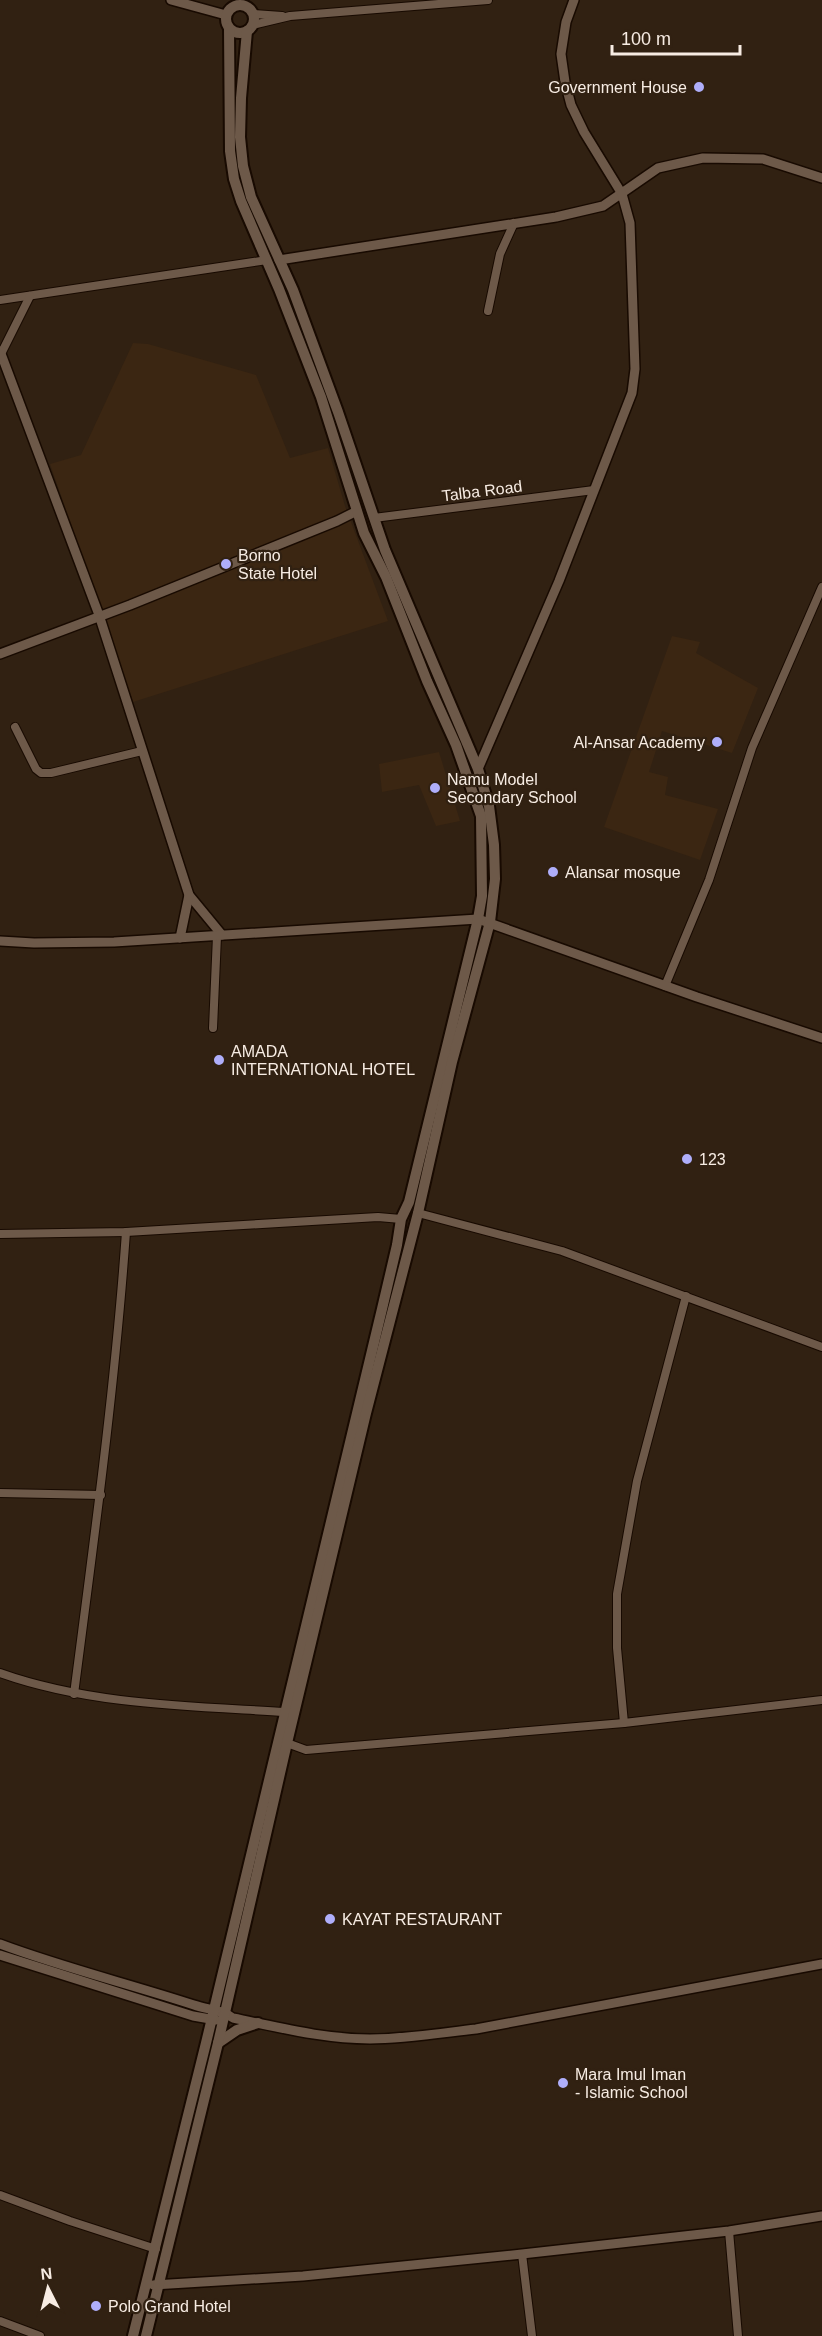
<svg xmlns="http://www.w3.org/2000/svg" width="822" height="2336" font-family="Arial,sans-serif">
<rect width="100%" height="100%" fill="#312112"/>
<g fill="#3b2612">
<path d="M133 343 148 344 256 375 290 458 328 448 345 506 388 621 133 702 50 464 81 455Z"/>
<path d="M672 636 700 642 696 653 758 688 732 753 662 731 649 772 668 777 665 795 718 809 700 860 604 827Z"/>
<path d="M439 752 460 821 436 826 419 785 382 792 379 764Z"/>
</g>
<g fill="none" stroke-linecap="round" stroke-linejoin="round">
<defs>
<g id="minor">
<path d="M253 14 282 16"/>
<path d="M253 25 290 16 488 0"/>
<path d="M0 300 267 260"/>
<path d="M488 311 500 254 514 223"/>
<path d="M1 354 30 296"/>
<path d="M374 518 594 490"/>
<path d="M15 727 36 769 41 773H51L142 751"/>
<path d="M665 986 709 880 752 748 822 587"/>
<path d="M213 1028 217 936"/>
<path d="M418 1213 562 1251 822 1347"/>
<path d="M0 1234 126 1232 378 1217 401 1219"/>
<path d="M0 1493 101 1495"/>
<path d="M0 1673C90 1705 190 1706 285 1712"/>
<path d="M74 1694C94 1540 115 1387 126 1232"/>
<path d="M624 1723 617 1648V1594L637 1481 686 1296"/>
<path d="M287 1743 306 1750 624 1723 822 1700"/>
<path d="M0 2195 70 2221 156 2249"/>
<path d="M729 2231 738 2336"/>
<path d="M522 2254 532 2336"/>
<path d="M0 2321 40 2336"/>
</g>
<g id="tertiary">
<path d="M171 0 226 15"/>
<path d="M279 260 556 217 603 206 658 168 703 158 763 159 822 178"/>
<path d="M0 351 99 615 189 895 222 935"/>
<path d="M0 654 130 605 337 521 357 511"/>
<path d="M478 769 559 581 632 393 635 369 630 223 622 194 584 132 571 105 565 82 561 54 566 22 574 0"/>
<path d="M180 938 189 895"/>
<path d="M0 941 34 943 114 942 478 919 697 997 822 1038"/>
<path d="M0 1944C64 1968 130 1984 194 2005 208 2010 221 2009 233 2018 278 2027 323 2039 370 2039 405 2039 441 2033 476 2029L822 1964"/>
<path d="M0 1955 193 2016 216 2020"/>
<path d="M153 2285 303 2276 522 2254 729 2231 822 2216"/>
</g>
<g id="secondary">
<circle cx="240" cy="19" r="14"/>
<path d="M218 2043 237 2030 258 2023"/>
<path d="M133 2336 206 2043 382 1309 397 1245 401 1219 409 1202 478 919 482 896 481 816 456 745 427 681 386 577 364 533 321 397 279 289 241 201 234 179 230 151 229 28"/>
<path d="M146 2336 218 2043 287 1743 366 1413 418 1213 452 1062 490 922 495 879 494 845 489 806 478 769 385 550 338 412 293 290 251 197 243 166 240 137 241 98 247 31"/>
</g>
</defs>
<use href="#minor" stroke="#180a01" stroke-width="10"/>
<use href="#tertiary" stroke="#180a01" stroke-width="12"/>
<use href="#secondary" stroke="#180a01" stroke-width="14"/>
<use href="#minor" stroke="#6d5949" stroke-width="8"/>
<use href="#tertiary" stroke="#6d5949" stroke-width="9"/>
<use href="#secondary" stroke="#6d5949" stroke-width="10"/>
</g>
<g fill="#afaefa" stroke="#312112" stroke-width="2">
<circle cx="699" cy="87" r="6"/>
<circle cx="226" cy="564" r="6"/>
<circle cx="717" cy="742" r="6"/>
<circle cx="435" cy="788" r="6"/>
<circle cx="553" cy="872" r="6"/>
<circle cx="219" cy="1060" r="6"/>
<circle cx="687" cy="1159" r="6"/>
<circle cx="330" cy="1919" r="6"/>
<circle cx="563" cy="2083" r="6"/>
<circle cx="96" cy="2306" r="6"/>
</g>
<g text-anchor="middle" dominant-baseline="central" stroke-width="4.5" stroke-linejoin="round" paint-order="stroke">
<g font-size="16" fill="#f7ece3" stroke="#312112" text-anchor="start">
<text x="687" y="87" text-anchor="end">Government House</text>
<text x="238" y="555">Borno<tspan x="238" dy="18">State Hotel</tspan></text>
<text x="705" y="742" text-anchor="end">Al-Ansar Academy</text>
<text x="447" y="779">Namu Model<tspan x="447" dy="18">Secondary School</tspan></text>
<text x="565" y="872">Alansar mosque</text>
<text x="231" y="1051">AMADA<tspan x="231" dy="18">INTERNATIONAL HOTEL</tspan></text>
<text x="699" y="1159">123</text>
<text x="342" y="1919">KAYAT RESTAURANT</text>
<text x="575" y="2074">Mara Imul Iman<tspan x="575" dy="18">- Islamic School</tspan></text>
<text x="108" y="2306">Polo Grand Hotel</text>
</g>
<g font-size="16" fill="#f7ece3" stroke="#312112">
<text transform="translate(482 491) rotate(-7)">Talba Road</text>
</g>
</g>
<g transform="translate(48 2288) rotate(354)" stroke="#312112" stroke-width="4.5" paint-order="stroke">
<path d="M0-4.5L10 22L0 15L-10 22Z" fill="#f7ece3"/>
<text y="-9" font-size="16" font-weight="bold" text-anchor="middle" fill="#f7ece3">N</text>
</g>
<path d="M612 45v9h128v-9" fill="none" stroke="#f7ece3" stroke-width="3"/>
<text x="621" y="45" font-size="18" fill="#f7ece3" stroke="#312112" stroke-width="4.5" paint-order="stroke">100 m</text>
</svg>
